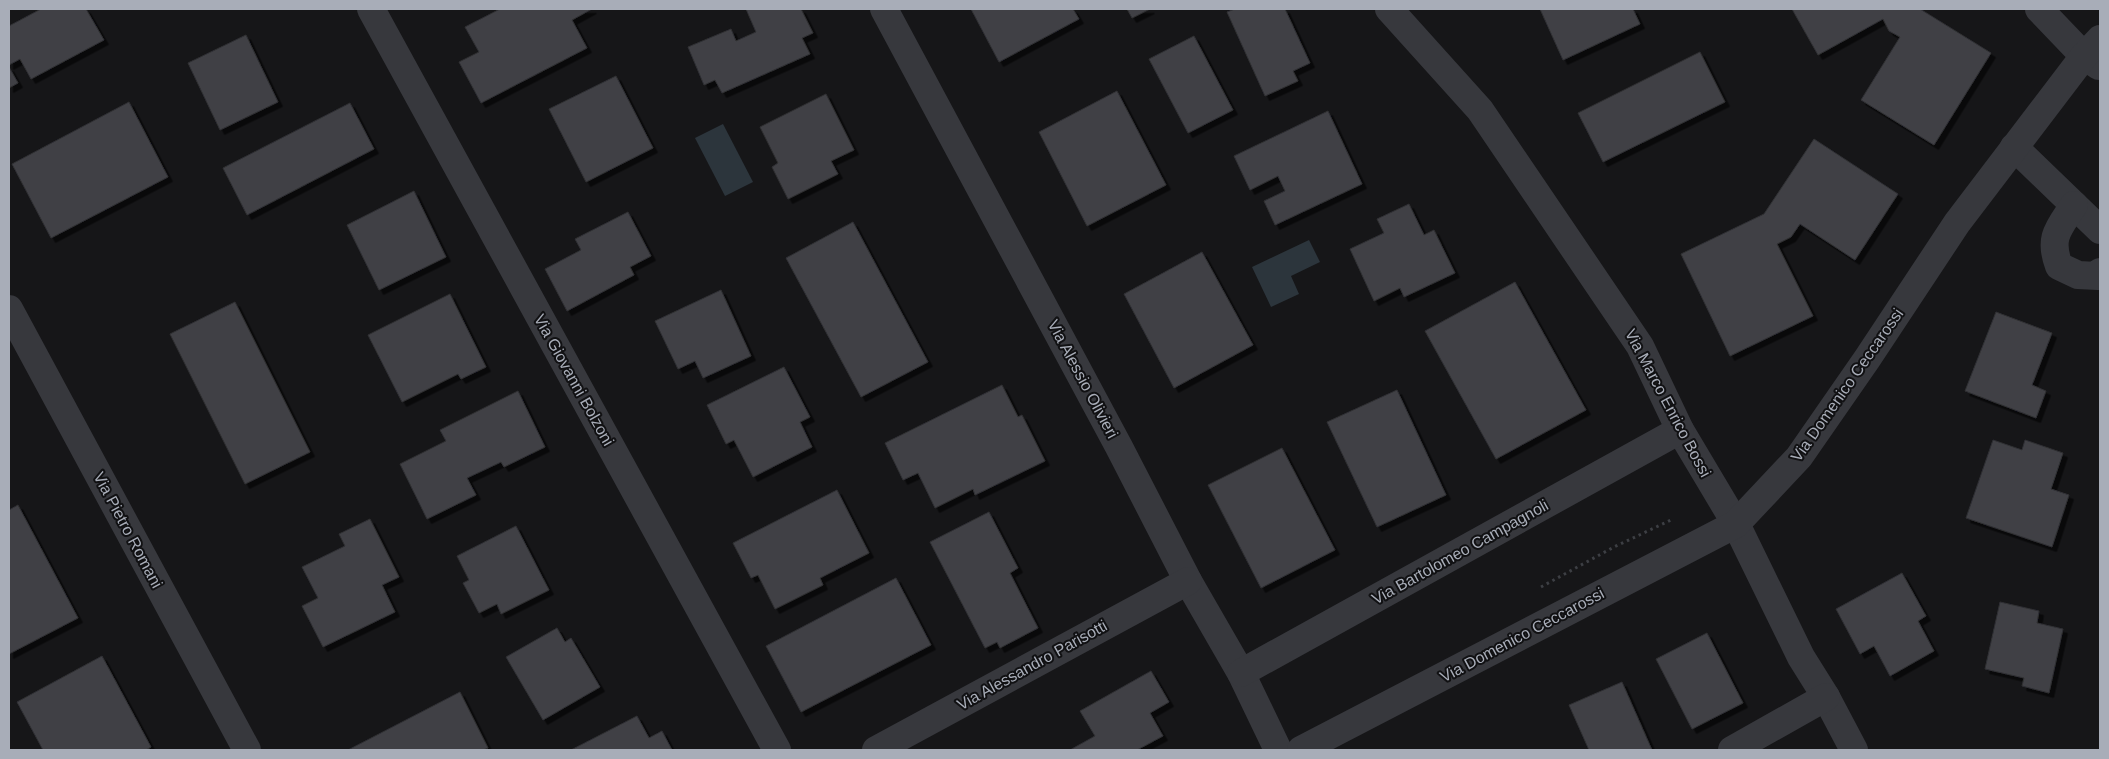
<svg xmlns="http://www.w3.org/2000/svg" width="2109" height="759" font-family="Helvetica,sans-serif">
<defs>
<filter id="shadow"><feDropShadow dx="4.5" dy="4.5" stdDeviation="0" flood-color="#0009"/></filter>
</defs>
<rect width="100%" height="100%" fill="#161618"/>
<g fill="#2c353c">
<path d="M723 124 753 182 725 196 695 138Z"/>
<path d="M1309 240 1320 262 1291 276 1299 294 1271 307 1252 267Z"/>
</g>
<g fill="#404145" stroke="#303034" filter="url(#shadow)">
<path d="M41 9H86L104 40 31 79 20 59 9 65V26Z"/>
<path d="M500 9H592L572 20 587 48 481 103 459 62 479 52 465 27Z"/>
<path d="M746 9H801L813 33 802 38 810 54 722 93 715 80 704 85 688 47 731 29 736 41 756 32Z"/>
<path d="M971 9H1073L1079 19 999 62Z"/>
<path d="M1127 9H1150L1132 18Z"/>
<path d="M1235 9H1285L1310 63 1293 71 1298 81 1265 96 1227 12Z"/>
<path d="M1540 9H1633L1640 24 1563 60Z"/>
<path d="M1792 9H1920L1991 53 1934 145 1861 100 1900 37 1889 31 1883 19 1818 55Z"/>
<path d="M246 35 278 102 220 130 188 63Z"/>
<path d="M1194 36 1233 110 1188 133 1149 59Z"/>
<path d="M1700 52 1725 102 1603 162 1578 113Z"/>
<path d="M9 67 18 83 9 88Z"/>
<path d="M616 76 653 148 586 182 549 109Z"/>
<path d="M1117 91 1166 185 1087 226 1039 132Z"/>
<path d="M826 94 854 150 831 161 838 174 788 199 772 167 778 163 760 127Z"/>
<path d="M129 102 168 177 51 238 12 164Z"/>
<path d="M350 103 374 149 247 215 223 168Z"/>
<path d="M1328 111 1362 184 1275 225 1264 201 1285 191 1278 176 1250 190 1234 156Z"/>
<path d="M1814 139 1898 194 1855 260 1800 224 1791 237 1777 244 1813 316 1730 356 1681 254 1764 214Z"/>
<path d="M414 191 446 257 379 290 347 225Z"/>
<path d="M1409 204 1424 235 1434 230 1455 273 1404 297 1400 288 1374 301 1350 249 1384 233 1377 219Z"/>
<path d="M628 212 651 256 630 267 634 275 567 311 545 269 581 250 575 239Z"/>
<path d="M853 222 928 362 861 397 786 258Z"/>
<path d="M1202 252 1253 345 1174 388 1124 294Z"/>
<path d="M1515 282 1586 410 1496 459 1425 331Z"/>
<path d="M721 290 751 356 703 378 695 361 678 369 655 321Z"/>
<path d="M450 294 486 367 461 379 458 374 402 402 368 335Z"/>
<path d="M235 302 310 452 245 484 170 334Z"/>
<path d="M1996 312 2052 333 2032 385 2046 391 2036 418 1965 391Z"/>
<path d="M784 367 810 417 800 422 812 447 753 477 734 440 726 444 707 405Z"/>
<path d="M1002 385 1018 417 1022 415 1045 461 975 495 973 489 935 508 918 473 903 480 885 443Z"/>
<path d="M1397 390 1446 495 1377 527 1327 422Z"/>
<path d="M518 391 545 447 504 467 501 462 467 478 476 495 427 519 400 464 446 441 440 430Z"/>
<path d="M1993 440 2022 450 2025 440 2063 453 2051 489 2069 495 2052 547 1966 518Z"/>
<path d="M1282 448 1335 550 1261 588 1208 485Z"/>
<path d="M837 490 869 553 820 578 823 585 775 609 758 575 751 578 733 543Z"/>
<path d="M18 505 78 618 9 654V510Z"/>
<path d="M989 512 1018 568 1010 573 1038 628 1000 648 997 642 985 648 930 542Z"/>
<path d="M370 519 399 577 382 585 395 612 323 647 302 606 318 598 302 567 345 546 339 534Z"/>
<path d="M516 526 549 590 501 614 497 604 479 613 463 583 469 580 457 556Z"/>
<path d="M1902 573 1926 616 1918 621 1934 651 1890 676 1874 646 1860 654 1836 609Z"/>
<path d="M896 578 931 645 801 712 766 646Z"/>
<path d="M2000 602 2039 611 2037 623 2063 629 2049 693 2022 686 2024 678 1985 669Z"/>
<path d="M557 628 565 642 571 638 600 687 543 720 506 657Z"/>
<path d="M1707 633 1743 703 1692 729 1656 659Z"/>
<path d="M102 656 151 747 146 750H43L17 702Z"/>
<path d="M1151 671 1169 702 1150 713 1163 736 1137 750H1070L1095 736 1080 711Z"/>
<path d="M1622 682 1652 750H1589L1569 705Z"/>
<path d="M460 692 488 748 483 750H348Z"/>
<path d="M637 716 649 738 662 731 672 750H571Z"/>
</g>
<g fill="none" stroke-linecap="round" stroke-linejoin="round">
<path stroke="#3d3f44" stroke-width="3" stroke-dasharray="2.5 4" stroke-linecap="butt" d="M1541 587 1614 547 1671 520"/>
<g stroke="#37383d" stroke-width="28">
<path d="M371 9 777 750"/>
<path d="M884 9 1119 447 1188 581 1241 673 1278 750"/>
<path d="M1389 9 1480 110 1640 346 1680 430 1736 524 1801 657 1826 697 1854 750"/>
<path d="M2039 9 2084 56 2099 66"/>
<path d="M2014 147 2100 230"/>
<path d="M2074 205C2059 228 2048 237 2059 266L2078 275 2098 276 2100 272"/>
<path d="M9 309 247 750"/>
<path d="M1241 673 1680 430"/>
<path d="M876 750 1188 581"/>
<path d="M1301 750 1736 524 1799 457 1867 359 1957 223 2084 56 2100 39"/>
<path d="M1732 750 1826 697"/>
</g>
</g>
<g text-anchor="middle" dominant-baseline="central" stroke-width="4" stroke-linejoin="round" paint-order="stroke">
<g font-size="16" fill="#a8adb8" stroke="#111113">
<text transform="translate(1083 379) rotate(62)">Via Alessio Olivieri</text>
<text transform="translate(574 380) rotate(61)">Via Giovanni Bolzoni</text>
<text transform="translate(1847 385) rotate(-55)">Via Domenico Ceccarossi</text>
<text transform="translate(1668 403) rotate(62)">Via Marco Enrico Bossi</text>
<text transform="translate(128 530) rotate(62)">Via Pietro Romani</text>
<text transform="translate(1460 552) rotate(-29)">Via Bartolomeo Campagnoli</text>
<text transform="translate(1522 635) rotate(-28)">Via Domenico Ceccarossi</text>
<text transform="translate(1032 665) rotate(-29)">Via Alessandro Parisotti</text>
</g>
</g>
<rect width="2109" height="759" fill="none" stroke="#a8adb8" stroke-width="20"/>
</svg>
